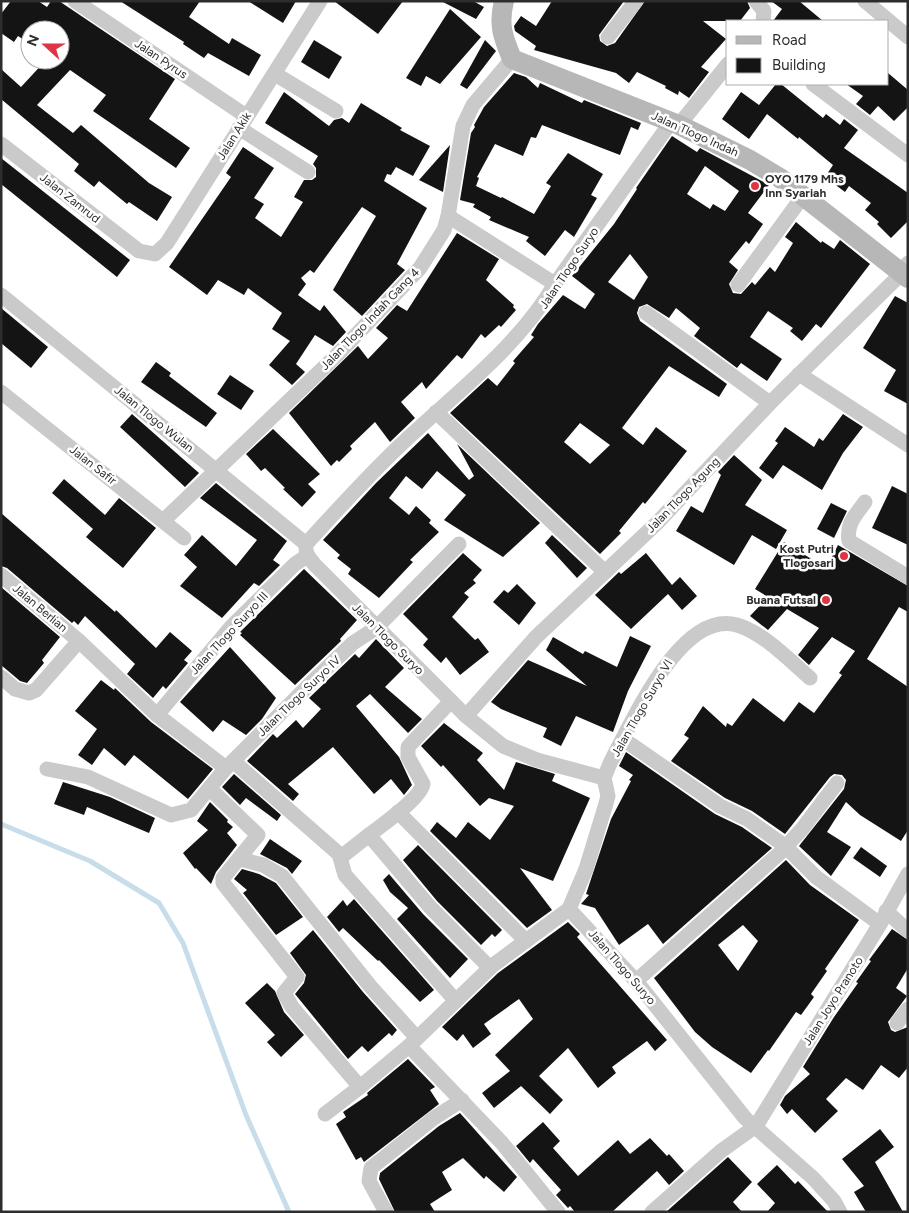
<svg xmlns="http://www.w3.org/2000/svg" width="909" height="1213" font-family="Figtree,sans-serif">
<rect width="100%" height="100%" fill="#fff"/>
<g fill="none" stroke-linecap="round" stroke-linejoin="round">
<path stroke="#c7ddea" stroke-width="5" d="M1 824 90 861 159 903 183 943 246 1115 289 1212"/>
</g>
<g fill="#141414" fill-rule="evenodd">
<path d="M11 1H38L47 7 51 1H59L175 79 149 119 190 148 176 168 93 111 106 95 70 70 37 105 73 133 81 125 149 183 172 197 157 221 129 202 127 204 99 181 94 187 74 171 79 164 1 99V69L21 87 46 60H60V30H30V44L18 36 14 42 1 33V14Z"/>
<path d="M120 1H200L189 17 229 44 232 38 261 55 249 76 208 53 204 58 183 44 184 42Z"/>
<path d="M248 1H296L283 23Z"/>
<path d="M334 1H403L378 34Z"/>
<path d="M441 1H473L484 7 476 19Z"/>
<path d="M552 1H624L599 35 600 41 607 46 615 43 645 1H747L750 8 740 21H703L726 39 701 67 709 72 689 98 679 91 678 95 665 88 666 86 637 72 629 83 616 73 534 50 536 46 515 31 514 26 521 16 536 26Z"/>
<path d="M771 1H799L823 21H773L782 9Z"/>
<path d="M450 9 481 37 440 84 426 76 421 86 406 78Z"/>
<path d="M314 40 342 57 329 79 301 62Z"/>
<path d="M485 40 496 51 467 89 460 85Z"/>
<path d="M514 73 526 77 538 88 540 83 582 103 584 100 641 123 638 130 631 127 620 155 542 125 536 138 531 137 523 156 495 144 477 177 479 178 476 186 501 198 502 197 534 214 551 186 546 183 568 153 603 174 591 195 597 198 574 237 565 230 545 256 526 241 529 237 489 220 491 217 473 207 475 204 460 200 471 133 475 127 474 125 484 107Z"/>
<path d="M888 73 908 90V107L894 121 878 106 870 115 856 104 863 96 846 84H888Z"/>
<path d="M776 84H781L823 118 826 114 840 125 844 119 858 130 844 148 908 193V221L891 238 877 224 879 222 865 210 871 203 849 186 845 192 825 177 833 165 799 137 798 139 767 114 749 139 722 119 741 92 759 105Z"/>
<path d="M284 92 329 126 334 120 342 118 349 123 361 103 402 128 400 130 430 146 413 176 396 167 391 175 387 174 384 181 427 208 397 264 405 270 362 316 333 290 376 216 362 207 314 273 310 270 301 278 306 284 298 295 320 311 324 305 346 332 333 346 315 335 296 364 305 372 292 385 269 365 290 341 272 329 282 313 248 288 244 295 218 280 207 295 169 267 231 177 226 173 243 147 274 168 254 198 264 204 255 218 281 237 303 202 294 197 304 180H312L316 177V168L313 164 318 156 265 123Z"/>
<path d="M672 136 697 152 700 148 769 185 748 213 763 224 749 244 746 241 729 262 738 270 729 284 733 293 741 294 752 282 755 285 770 267 775 272 793 243 785 237 796 222 821 243 822 241 834 249 840 240 870 264 821 328 816 324 802 341 790 331 793 328 768 311 750 337 782 359 767 381 741 363 737 368 694 336 700 328 676 308 669 318 647 304 639 307 637 313 640 321 727 384 719 397 669 366 622 428 643 445 656 427 687 451 654 493 645 504 643 502 619 531 621 533 600 554 450 413 488 378 497 386 515 363 513 361 534 337 531 335 538 324 563 295 585 309 595 294 572 276 614 224 637 189 636 188ZM705 166 739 191 725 211 713 204 710 209 687 194ZM630 254 648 277 634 300 608 282ZM580 423 610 445 590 464 564 442Z"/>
<path d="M450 145 443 192 419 180Z"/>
<path d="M1 158 130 260 117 277 1 184Z"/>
<path d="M457 233 499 259 486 280 514 305 513 307 516 310 501 327 499 325 485 338 481 334 462 359 457 355 426 389 422 382 401 402 415 418 390 442 375 422 350 446 352 449 339 462 337 460 331 466 289 413 358 346 368 359 388 338 376 328 397 305 407 311Z"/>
<path d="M895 296 908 303V404L884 391 896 370 863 348Z"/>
<path d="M1 308 48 347 31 368 1 343Z"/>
<path d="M156 362 171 373 169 376 217 413 206 427 141 382Z"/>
<path d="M230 375 254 391 241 410 217 394Z"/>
<path d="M132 414 199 473 185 487 120 427Z"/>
<path d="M843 414 863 427 843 453 822 490 783 465 773 479 759 468 778 443 775 441 785 427 814 447 819 438 823 441Z"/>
<path d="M273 429 320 474 308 484 316 492 302 507 283 489 285 488 265 468 261 471 246 454Z"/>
<path d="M428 433 469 480 474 476 457 444 540 523 503 557 444 520 466 495 437 471 422 489 406 476 389 498 409 515 416 506 431 520 429 523 439 532 410 560 413 562 379 598 348 574 351 569 337 558 340 555 323 540 376 483Z"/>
<path d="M734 455 762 480 745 505 787 530 776 549 752 535 734 565 676 531 691 506 703 513 721 475 718 472Z"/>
<path d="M64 479 105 515 119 498 156 528 123 568 86 537 93 529 52 493Z"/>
<path d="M216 483 287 541 273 560 280 565 259 586 254 583 222 618 180 586 197 567 184 555 202 535 236 566 257 540 200 498Z"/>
<path d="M892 486 908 494V545L872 528Z"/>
<path d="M831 503 847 511 834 538 817 529Z"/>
<path d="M1 513 115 612 116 610 156 648 170 632 192 651 184 660 188 663 166 689 163 686 153 698 127 674 135 664 85 616 78 625 74 621 72 623 7 568 1 566Z"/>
<path d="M552 535 587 568 577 578 545 543Z"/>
<path d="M784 542 826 568 838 545 908 586V612L899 607 867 659 908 687V830L901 841 860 815 846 802 827 832 851 847 831 876 799 846 844 789 846 780 842 775 834 774 830 777 785 834 752 811 725 798 671 761 689 738 684 735 703 706 726 727 727 723 732 726 753 698 784 722 799 702 814 713 842 675 839 673 855 651 832 637 809 665 798 655 819 628 787 609 768 630 750 616 768 597 755 589Z"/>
<path d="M463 553 482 570 473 580 476 583 464 593 469 597 452 617 475 640 478 638 489 652 460 675 446 657 441 663 423 645 428 639 403 614Z"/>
<path d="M646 553 672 585 680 577 697 596 682 610 668 594 631 629 595 595 619 572 621 574Z"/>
<path d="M304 569 357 620 340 639 341 641 295 685 240 635 242 633 240 632Z"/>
<path d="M517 584 536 603 519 625 493 602 504 590 508 593Z"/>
<path d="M1 587 60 637 42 660 44 663 27 683 20 681 1 665Z"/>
<path d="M630 636 651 646 628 691 613 732 576 716 561 746 543 737 547 728 501 709 491 702 528 660 587 686 546 650 553 637 583 654 585 651 617 667Z"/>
<path d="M376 639 404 668 385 687 422 719 408 733 370 694 356 706 399 757 412 785 404 795 391 779 374 794 333 747 288 784 299 794 293 801 247 761 273 734 277 738 296 720 303 728 321 709 309 698 355 654 359 658Z"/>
<path d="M230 647 276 698 262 719 246 735 223 720 213 732 180 702Z"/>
<path d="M101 680 114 690 115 688 151 722 213 769 188 799 134 755 125 766 104 748 92 765 78 755 97 729 75 711Z"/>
<path d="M444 723 483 753 477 760 504 790 516 762 555 774 552 781 590 798 553 881 520 868 552 910 527 928 430 831 437 822 456 838 468 822 490 840 514 806 489 798 480 806 443 765 441 767 421 746Z"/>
<path d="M626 752 715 814 742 827 772 848 663 944 648 924 619 945 595 908 581 904 589 895 586 894 611 819 631 781 629 780 633 775 619 766Z"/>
<path d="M234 774 281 815 277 821 246 798 240 805 222 787Z"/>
<path d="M63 782 110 797 155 818 149 833 87 807 84 815 54 804Z"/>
<path d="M210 802 228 820 227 822 233 827 227 833 237 845 216 872 211 884 196 868 195 869 183 853 208 830 197 821Z"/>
<path d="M270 839 302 861 292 874 287 868 260 854Z"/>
<path d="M418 845 502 930 495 937 492 934 481 945 437 901 403 860Z"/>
<path d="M861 847 887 866 880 877 853 858Z"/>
<path d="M786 860 810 885 859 920 825 969 827 971 811 994 814 997 801 1015 796 1012 769 1051 768 1050 751 1073 712 1047 695 1032 654 978ZM743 925 758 941 738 971 718 945Z"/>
<path d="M242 869 259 874 276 883 303 917 276 935 243 893 247 890 234 879Z"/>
<path d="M389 874 423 914 468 959 450 978 397 919 408 908 390 892 383 880Z"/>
<path d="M354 899 434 990 420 1002 379 960 378 961 343 928 339 932 327 917 343 900 347 906Z"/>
<path d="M568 922 580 934 577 937 667 1040 655 1051 647 1041 612 1067 616 1073 598 1088 568 1048 539 1076 563 1100 550 1114 521 1086 494 1108 482 1093 510 1071 495 1055 533 1019 519 999 484 1024 491 1034 473 1048 463 1034 457 1041 442 1027 498 973Z"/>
<path d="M892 929 908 940V968L896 988 907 996 888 1022 891 1030 895 1032 908 1027V1067L899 1078 881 1065 863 1090 846 1078 826 1099 838 1111 815 1133 792 1109 787 1114 780 1105 785 1096 810 1074 803 1067 834 1017 858 983 856 982 871 961 869 960Z"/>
<path d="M313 930 363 992 397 1030 392 1036 389 1033 368 1052 362 1046 348 1059 295 994 304 983 306 975 290 953Z"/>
<path d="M267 983 275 991 284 1012 304 1035 281 1057 267 1042 275 1035 245 1003Z"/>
<path d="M408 1059 435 1087 430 1090 439 1104 364 1162 361 1157 356 1160 336 1124 346 1117 343 1112 368 1095 367 1093Z"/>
<path d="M460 1113 517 1177 504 1192 486 1176 484 1179 463 1158 442 1172 452 1190 430 1204 435 1212H395L379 1179 380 1173 439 1126Z"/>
<path d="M543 1122 560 1141 553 1148 578 1176 618 1140 630 1154 650 1138 667 1156 669 1154 684 1171 669 1185 657 1171 612 1212H575L570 1206 568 1208 556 1195 561 1190 533 1159 530 1163 516 1146Z"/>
<path d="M880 1129 894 1147 875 1162 903 1212H866L854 1192 864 1186 842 1159Z"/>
<path d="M728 1157 752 1182 733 1202 742 1212H666Z"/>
<path d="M777 1165 795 1184 798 1181 828 1212H767L775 1203 757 1184Z"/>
</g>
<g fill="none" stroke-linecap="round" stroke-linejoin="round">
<g stroke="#cacaca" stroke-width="15">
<path d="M75 1 246 116"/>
<path d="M756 1 764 11 763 21"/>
<path d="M865 1 908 37"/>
<path d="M608 37 636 1"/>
<path d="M275 74 336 111"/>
<path d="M813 84 908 155"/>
<path d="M679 125 728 64"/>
<path d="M239 128 308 172"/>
<path d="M1 144 139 251 155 254 167 243 320 1"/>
<path d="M448 216 555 284"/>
<path d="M738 285 803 196"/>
<path d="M1 295 306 544"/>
<path d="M646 313 770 403"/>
<path d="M799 374 908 445"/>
<path d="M1 392 184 538"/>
<path d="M436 412 605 572"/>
<path d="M865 502C855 516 846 524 849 541L908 577"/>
<path d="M164 520 336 356 420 268 444 230 448 216 463 126 473 105 512 59"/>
<path d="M1 575 79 641 157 715 226 768"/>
<path d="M1 677 15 689 29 693 36 690 79 641"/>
<path d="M451 701 408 747V757L423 784C420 799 382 825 369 835L430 907 490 968"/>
<path d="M157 715 231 627 295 564 307 556"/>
<path d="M466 716 536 637 657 523 770 403 901 274 908 263"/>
<path d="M623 739 720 806 747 819 785 846 816 877 880 924"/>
<path d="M233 761 339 854 345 875 455 1000"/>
<path d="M47 769 88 777 171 815 191 810 226 768 311 683 353 643 376 628 459 544"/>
<path d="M604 778 537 760 503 746 466 716 315 565C309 558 305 554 306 544 339 508 372 471 409 437 461 389 518 346 555 284L671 122"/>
<path d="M604 778 611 761C633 721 681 609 737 625 764 633 789 660 810 678"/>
<path d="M210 789 258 835 223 878V883L297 977 284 993 292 1007 360 1087"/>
<path d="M398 812 526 941"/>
<path d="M341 857 369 835"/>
<path d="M240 859 263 865 282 876 370 986 417 1038"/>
<path d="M569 909 636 981 745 1118 813 1178 834 1201 840 1212"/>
<path d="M886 911 908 931"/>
<path d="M636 981 781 852 802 829 837 783"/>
<path d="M897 1023 908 1009"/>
<path d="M409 1046 502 1143 558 1212"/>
<path d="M325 1114 360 1087 409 1046 492 966 569 909 586 869 605 807 608 796 604 778"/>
<path d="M386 1212 369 1181 371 1168 434 1118 462 1100"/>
<path d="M652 1212 721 1151 756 1126 880 924 908 874"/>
</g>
<path stroke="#b7b7b7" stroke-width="20" d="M504 1C498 25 503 37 512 59L679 125 750 160 780 178 908 278"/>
</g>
<g fill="#df3346" stroke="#fff" stroke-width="2">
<circle cx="755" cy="186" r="5"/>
<circle cx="844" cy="556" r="5"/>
<circle cx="826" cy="600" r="5"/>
</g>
<g text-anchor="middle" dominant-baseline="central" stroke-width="5" stroke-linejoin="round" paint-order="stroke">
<g font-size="12" fill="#2d2d2d" stroke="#fff">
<text transform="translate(161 59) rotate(34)">Jalan Pyrus</text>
<text transform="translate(695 134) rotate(24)">Jalan Tlogo Indah</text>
<text transform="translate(234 136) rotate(-58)">Jalan Akik</text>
<text transform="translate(70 198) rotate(38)">Jalan Zamrud</text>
<text transform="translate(569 268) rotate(-56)">Jalan Tlogo Suryo</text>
<text transform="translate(370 319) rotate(-46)">Jalan Tlogo Indah Gang 4</text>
<text transform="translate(154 419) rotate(39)">Jalan Tlogo Wulan</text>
<text transform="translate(93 465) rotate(38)">Jalan Safir</text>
<text transform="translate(683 495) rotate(-46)">Jalan Tlogo Agung</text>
<text transform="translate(40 608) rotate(40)">Jalan Berlian</text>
<text transform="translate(229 633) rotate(-47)">Jalan Tlogo Suryo III</text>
<text transform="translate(388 639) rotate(45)">Jalan Tlogo Suryo</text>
<text transform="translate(299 696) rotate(-44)">Jalan Tlogo Suryo IV</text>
<text transform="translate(642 708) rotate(-60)">Jalan Tlogo Suryo VI</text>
<text transform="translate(622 967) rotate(49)">Jalan Tlogo Suryo</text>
<text transform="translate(833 1001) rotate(-58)">Jalan Joyo Pranoto</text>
</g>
<g font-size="12" font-weight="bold" fill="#2d2d2d" stroke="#fff" text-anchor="end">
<text x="765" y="179" text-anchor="start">OYO 1179 Mhs<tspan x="765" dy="14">Inn Syariah</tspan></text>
<text x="834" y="549">Kost Putri<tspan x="834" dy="14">Tlogosari</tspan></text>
<text x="816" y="600">Buana Futsal</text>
</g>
</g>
<rect width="909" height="1213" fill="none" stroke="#2d2d2d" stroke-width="5"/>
<rect x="726" y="20" width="162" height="65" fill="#ffffff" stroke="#ababab"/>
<rect x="736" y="36" width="25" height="8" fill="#b7b7b7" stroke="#ababab"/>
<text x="772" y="45" font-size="15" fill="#2d2d2d">Road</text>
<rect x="736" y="58" width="25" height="15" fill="#141414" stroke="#ababab"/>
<text x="772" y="70" font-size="15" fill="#2d2d2d">Building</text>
<g transform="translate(45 45) rotate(291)"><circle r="24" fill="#ffffff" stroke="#ababab"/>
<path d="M0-4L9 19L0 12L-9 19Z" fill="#df3346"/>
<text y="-8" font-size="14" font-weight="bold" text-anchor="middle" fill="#2d2d2d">N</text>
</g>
</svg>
